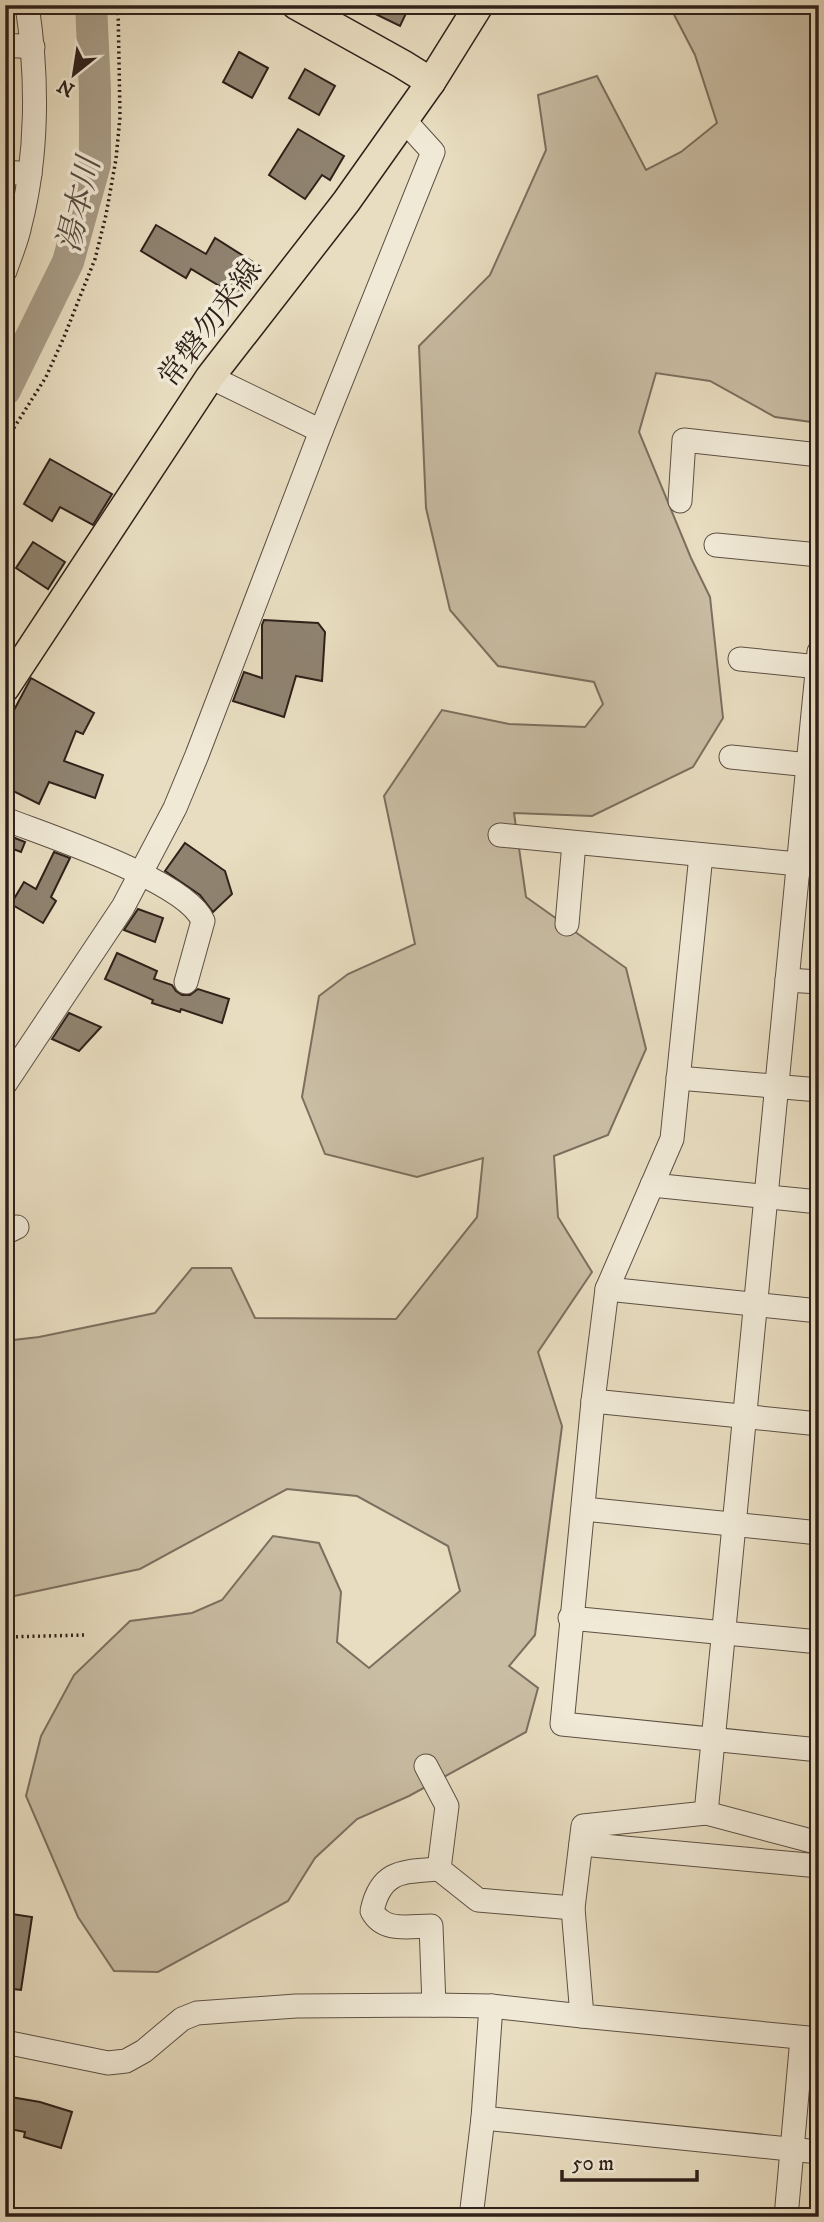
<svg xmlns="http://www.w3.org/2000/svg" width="824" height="2222" font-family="'IM FELL DW Pica','Noto Serif JP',serif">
<rect width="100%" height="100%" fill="#e8ddc0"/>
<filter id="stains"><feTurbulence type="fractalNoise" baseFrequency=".00286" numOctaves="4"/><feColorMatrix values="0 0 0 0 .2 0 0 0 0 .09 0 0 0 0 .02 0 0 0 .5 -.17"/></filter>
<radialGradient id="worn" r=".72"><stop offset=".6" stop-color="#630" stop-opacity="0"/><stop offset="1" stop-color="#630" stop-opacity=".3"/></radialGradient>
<path fill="#c9bda4" stroke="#7c6f5f" stroke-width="2" d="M669 5H819V423L775 417 710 381 656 373 639 432 691 558 710 597 723 718 693 767 592 816 514 813 526 897 626 968 646 1049 608 1135 554 1156 558 1217 592 1272 538 1352 562 1426 535 1635 509 1666 538 1688 526 1732 409 1796 357 1819 315 1858 288 1901 158 1972 114 1971 78 1917 26 1796 41 1736 74 1675 130 1621 192 1613 222 1600 273 1536 319 1543 341 1592 337 1642 369 1668 460 1591 448 1546 357 1496 287 1489 140 1569 5 1598V1341L39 1337 155 1313 192 1268H231L255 1318 396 1319 477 1217 483 1158 417 1177 325 1154 302 1097 319 996 348 974 415 944 384 796 442 710 509 724 585 727 603 704 594 682 498 666 450 610 426 508 419 346 490 275 546 150 538 95 597 76 646 170 681 152 717 123 695 55Z"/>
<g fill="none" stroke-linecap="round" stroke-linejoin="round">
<path stroke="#a99d88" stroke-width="32" d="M5 390 68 262 95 164V90L91 5"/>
</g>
<g fill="#8f8370" stroke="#2f211a" stroke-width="2">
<path d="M357 5H410L400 26Z"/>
<path d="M239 52 268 68 252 98 223 82Z"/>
<path d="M305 69 335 86 319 115 289 98Z"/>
<path d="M298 129 344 156 330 180 322 175 305 199 269 175Z"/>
<path d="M156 225 206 254 215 238 261 267 241 299 191 269 186 278 141 251Z"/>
<path d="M50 459 112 494 93 525 60 507 52 521 24 504Z"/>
<path d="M33 542 65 562 48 589 16 568Z"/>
<path d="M264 620 318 623 325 632 322 681 296 676 284 717 233 701 244 672 262 678V625Z"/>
<path d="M31 678 94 713 83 734 76 731 64 761 103 775 95 798 49 782 39 804 5 787V727Z"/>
<path d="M5 834 25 842 21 852 5 846Z"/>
<path d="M185 843 225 871 232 894 213 912 200 895 165 871Z"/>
<path d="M54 852 70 858 51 897 56 901 43 923 11 904 24 882 36 889Z"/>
<path d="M138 909 163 918 155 942 124 930Z"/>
<path d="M117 953 157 971 154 979 172 985 176 991 182 995H190L198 989 229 999 222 1023 181 1009 180 1012 152 1003 153 1000 105 979Z"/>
<path d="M69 1013 101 1027 79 1051 52 1039Z"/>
<path d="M5 1913 32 1917 21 1990 5 1988Z"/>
<path d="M5 2096 40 2102 72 2112 61 2148 24 2137 25 2132 5 2128Z"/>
</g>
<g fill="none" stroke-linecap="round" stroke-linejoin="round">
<defs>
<g id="minor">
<path d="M5 45 33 47"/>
<path d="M5 172 30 174"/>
<path d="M5 271C10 256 17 241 20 225 38 155 38 77 27 5"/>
<path d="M210 377 321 431"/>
<path d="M680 501 684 440 819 455"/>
<path d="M716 545 819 555"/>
<path d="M740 659 819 667"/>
<path d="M731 757 819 766"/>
<path d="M5 819C48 836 187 881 203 921L186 982"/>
<path d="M500 835 819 866"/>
<path d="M701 855 672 1139 607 1289 593 1401 562 1724 819 1750"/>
<path d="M567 924 574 843"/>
<path d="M787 980 819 982"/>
<path d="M678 1078 819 1090"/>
<path d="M5 1084 123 907 175 808 197 755 321 431 433 152 404 120"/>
<path d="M652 1185 819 1202"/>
<path d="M5 1233 17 1227"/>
<path d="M607 1289 819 1311"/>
<path d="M593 1401 819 1424"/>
<path d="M584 1509 819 1533"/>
<path d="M570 1618 819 1642"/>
<path d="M426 1766 447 1806 439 1869 478 1900 573 1908"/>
<path d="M706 1813 819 652"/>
<path d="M819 1843 706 1813 583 1826 573 1908 582 2016 819 2039"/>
<path d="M581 1844 819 1866"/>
<path d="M434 2005 431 1926C409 1926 384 1933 372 1911 381 1869 404 1872 439 1869"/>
<path d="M5 2042 108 2063 126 2061 144 2051 182 2019 197 2013 296 2006 434 2005 491 2006 582 2016"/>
<path d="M483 2118 819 2152"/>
<path d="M471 2217 483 2118 491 2006"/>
<path d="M786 2217 802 2038"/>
</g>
<g id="major">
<path d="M296 5 402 64 431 82"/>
<path d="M5 688 210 377 346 202 431 82 479 5"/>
</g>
</defs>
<use href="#minor" stroke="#5d5044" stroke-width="25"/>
<use href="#major" stroke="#2f211a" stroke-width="31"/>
<g stroke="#2f211a" stroke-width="3.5" stroke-dasharray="2 3.5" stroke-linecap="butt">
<path d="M5 442 46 377 64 337 95 259 106 215 116 159 120 117 118 5"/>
<path d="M5 1637 85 1635"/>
</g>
<use href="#minor" stroke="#f0e9d6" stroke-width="23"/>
<use href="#major" stroke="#e8ddc0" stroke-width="28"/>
</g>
<g text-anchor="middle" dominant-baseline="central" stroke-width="7" stroke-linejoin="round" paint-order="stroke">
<g font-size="30" fill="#2f211a" stroke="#f0e9d6">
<text transform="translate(211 324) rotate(-53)">常磐勿来線</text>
</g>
<g font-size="32" font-style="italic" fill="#5a4c40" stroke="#f0e9d6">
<text transform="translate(80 205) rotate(-77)">湯本川</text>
</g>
</g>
<rect width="824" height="2222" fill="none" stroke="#e8ddc0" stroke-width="28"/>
<rect x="7" y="7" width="810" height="2208" fill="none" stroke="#2f211a" stroke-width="3.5"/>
<rect x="14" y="14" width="796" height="2194" fill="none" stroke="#2f211a" stroke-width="2"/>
<g transform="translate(74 74) rotate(210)" stroke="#f0e9d6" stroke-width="5" paint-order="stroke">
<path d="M0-5L12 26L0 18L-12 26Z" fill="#2f211a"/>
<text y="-10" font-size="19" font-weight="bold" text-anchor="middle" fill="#2f211a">N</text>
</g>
<path d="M562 2170v10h135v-10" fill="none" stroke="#2f211a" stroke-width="3.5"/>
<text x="572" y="2170" font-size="21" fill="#2f211a" stroke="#f0e9d6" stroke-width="5" paint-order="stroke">50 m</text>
<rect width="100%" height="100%" filter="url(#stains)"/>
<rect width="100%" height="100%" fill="url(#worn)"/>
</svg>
